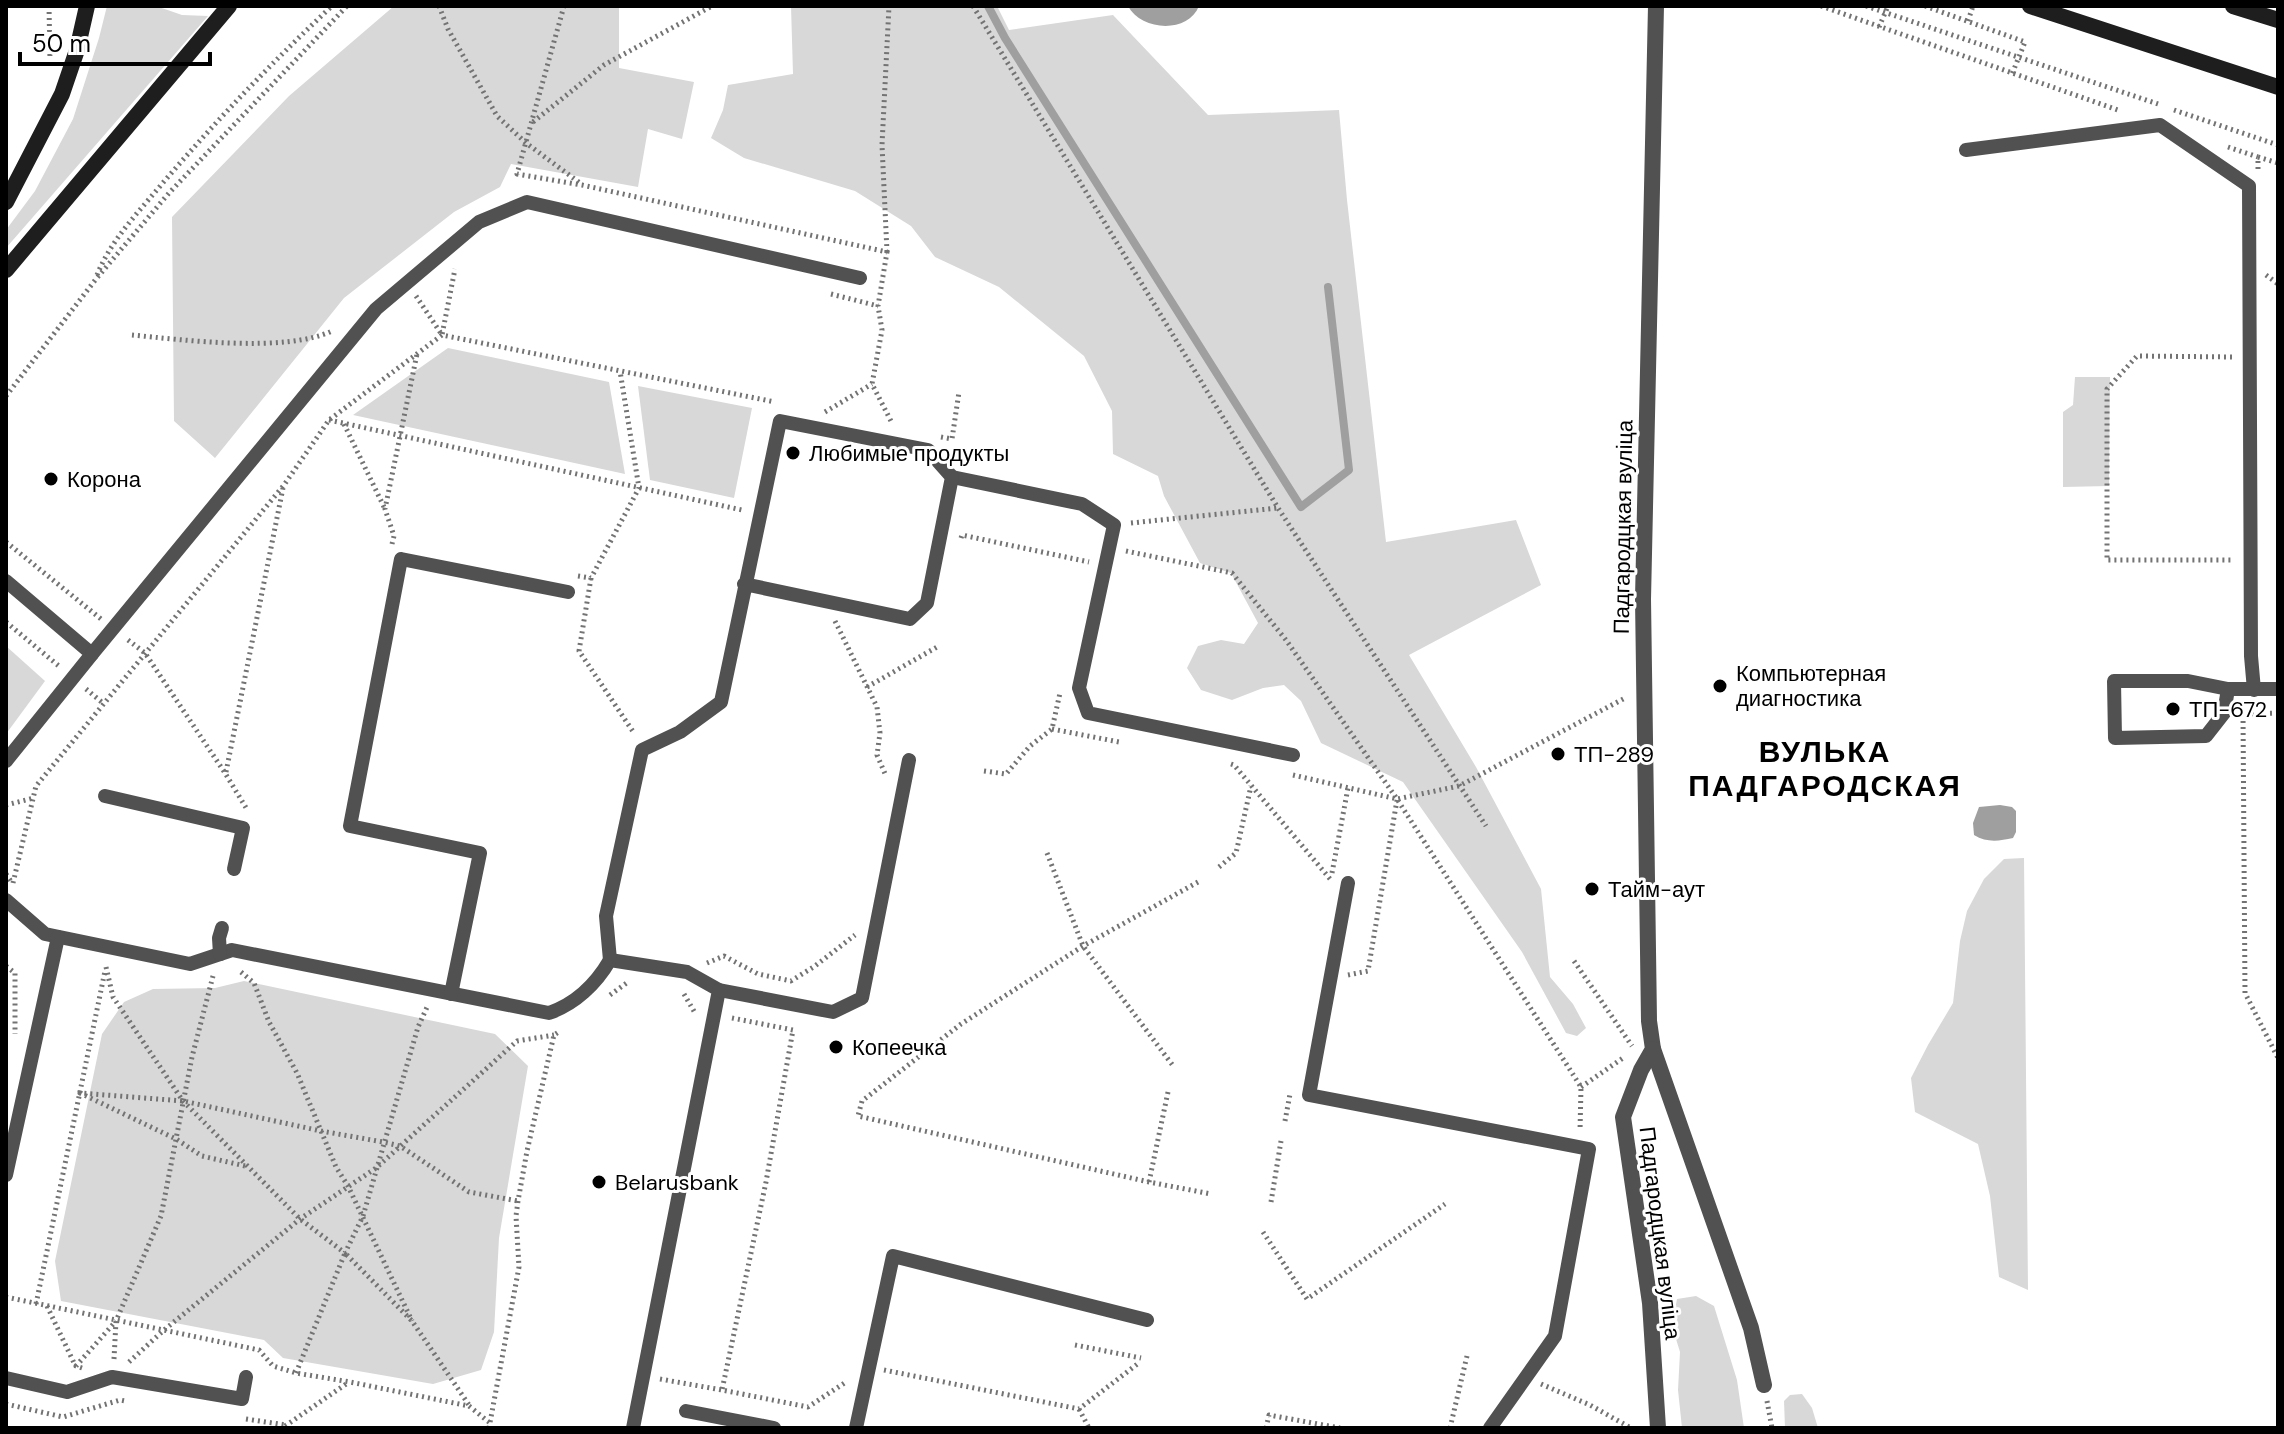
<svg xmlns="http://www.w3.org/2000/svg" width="2284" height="1434" font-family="'DM Sans',sans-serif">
<rect width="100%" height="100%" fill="#fff"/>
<g fill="#d8d8d8">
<path d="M107 6H156L182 15 208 16 6 248V230L35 191 73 119 99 38Z"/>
<path d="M394 6H619V68L694 82 682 139 648 129 638 187 511 164 500 187 454 212 344 298 215 458 174 421 172 217 289 96Z"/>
<path d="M791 6H997L1009 30 1113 15 1208 115 1339 110 1347 200 1386 542 1516 520 1541 585 1409 655 1476 767 1541 889 1550 977 1573 1004 1586 1028 1577 1036 1566 1033 1522 952 1403 782 1321 743 1301 701 1284 685 1263 688 1232 700 1201 690 1187 668 1198 646 1221 640 1244 644 1258 623 1231 573 1200 563 1164 496 1158 476 1113 454 1112 411 1084 356 999 287 935 257 911 226 855 191 744 158 711 138 723 110 728 85 793 74Z"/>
<path d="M448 348 609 382 625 474 353 415Z"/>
<path d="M2075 377H2110L2109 486 2063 487V412L2073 405Z"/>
<path d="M638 386 752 408 734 498 650 480Z"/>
<path d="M6 646 45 681 6 734Z"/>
<path d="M2024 858 2028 1290 1999 1277 1990 1196 1978 1144 1915 1112 1911 1078 1928 1045 1953 1003 1960 941 1967 911 1984 879 2004 859Z"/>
<path d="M244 981 495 1034 528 1066 499 1238 494 1332 481 1370 433 1384 283 1358 264 1340 61 1301 55 1261 102 1034 124 1002 153 989 215 988Z"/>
<path d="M1696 1296 1714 1306 1737 1380 1744 1428H1682L1678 1390 1680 1352 1672 1326 1677 1299Z"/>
<path d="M1802 1394 1812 1408 1818 1428H1785L1784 1401 1790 1395Z"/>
</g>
<g fill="#9f9f9f">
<path d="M1128 6H1199C1188 34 1141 31 1128 6Z"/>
<path d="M2000 805 2012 807 2016 811V832L2013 838C1999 841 1987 843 1974 835L1973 823 1979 807Z"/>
</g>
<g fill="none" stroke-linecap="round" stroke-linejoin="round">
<path stroke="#9f9f9f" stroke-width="8" d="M988 6 1005 38 1301 507 1349 470 1328 287"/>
<g stroke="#737373" stroke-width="5" stroke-dasharray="2 4" stroke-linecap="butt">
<path d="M49 6 50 60"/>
<path d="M439 6 448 29 497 116 526 143 580 183"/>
<path d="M564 6 517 174 582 185 887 252 878 306 882 330 872 384 892 423"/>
<path d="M973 6 1278 508 1486 826"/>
<path d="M1821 6 2118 110"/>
<path d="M1866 6 2161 105"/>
<path d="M1925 6 2025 42 2012 74"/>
<path d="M1968 21 1973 6"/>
<path d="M1879 27 1888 6"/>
<path d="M2174 110 2278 145"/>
<path d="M533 122 604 65 712 6"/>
<path d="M2228 147 2258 157"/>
<path d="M2258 169V157L2278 163"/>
<path d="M887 252 882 145 889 6"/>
<path d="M97 275C111 240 137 214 161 185 215 122 271 63 332 6"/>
<path d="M2266 275 2278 284"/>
<path d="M831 294 878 306"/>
<path d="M416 296 442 335 455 269"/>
<path d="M132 335C184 340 285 353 332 331"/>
<path d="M2232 357 2137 356 2107 389V560H2234"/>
<path d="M6 396 96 279 169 193 347 6"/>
<path d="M825 412 872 384"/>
<path d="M329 420 742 510"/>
<path d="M344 424 385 509"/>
<path d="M941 437 952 439 959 392"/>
<path d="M1131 523 1278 508"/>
<path d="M961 538 962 535 1089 562"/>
<path d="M6 542 101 619"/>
<path d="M392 544 394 536 385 509 417 354"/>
<path d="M1126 551 1232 573 1286 640 1397 799 1581 1087 1580 1131"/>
<path d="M578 576 591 578 639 488 620 371"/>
<path d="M591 578 579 651 634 733"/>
<path d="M835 621 877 707 880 733 877 755 886 776"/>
<path d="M6 622 60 667"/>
<path d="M128 640 145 653 225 773 248 811"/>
<path d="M867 687 937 647"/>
<path d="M86 689 104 704"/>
<path d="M2278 713 2243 714 2245 993 2278 1058"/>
<path d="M1052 729 1119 742"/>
<path d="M1231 764 1234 765 1331 880"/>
<path d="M984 771 1006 774 1030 746 1052 729 1060 693"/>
<path d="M226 772 283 488"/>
<path d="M1293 775 1397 799 1459 786 1625 698"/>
<path d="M6 805 34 798"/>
<path d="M1047 853 1083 946 1174 1067"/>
<path d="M1219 867 1236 853 1251 786"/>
<path d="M1332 873 1348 788"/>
<path d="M6 874 12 883"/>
<path d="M1198 882 1083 946 961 1024 862 1101 858 1116 1149 1182 1211 1194"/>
<path d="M13 883 36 786 284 485 329 420 442 335 775 402"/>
<path d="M1574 961 1632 1046"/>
<path d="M707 963 724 956 758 974 791 981 815 966 855 935"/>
<path d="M6 966 15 973V1034"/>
<path d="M106 967 113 997 183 1101 300 1219 345 1253 363 1216 418 1027 428 1005"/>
<path d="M241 972 254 983 269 1022 297 1073 336 1167 348 1186 412 1321"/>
<path d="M1348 975 1368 971 1397 800"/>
<path d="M684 994 695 1013"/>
<path d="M610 995 628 982"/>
<path d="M732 1018 793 1030 766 1182 722 1390 808 1407 846 1382"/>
<path d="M1581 1087 1623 1058"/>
<path d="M1285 1121 1290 1094"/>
<path d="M245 1166 202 1156 176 1139 80 1093 183 1101 321 1131 383 1142 400 1146 469 1192 518 1201"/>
<path d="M1149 1182 1168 1092"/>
<path d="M1271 1202 1281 1141"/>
<path d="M1263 1232 1307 1299 1445 1204"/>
<path d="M6 1297 259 1350 273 1366 296 1373 350 1382 469 1406 490 1423"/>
<path d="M36 1304 105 971"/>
<path d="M47 1306 75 1365"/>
<path d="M1075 1345 1141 1358"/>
<path d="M114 1359 116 1321 161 1216 192 1057 213 976"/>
<path d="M129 1362 164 1330 300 1219 376 1168 517 1041 554 1035"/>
<path d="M82 1368 76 1366 116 1321"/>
<path d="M884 1370 1079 1409 1140 1362"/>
<path d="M296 1373 345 1253 412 1321 469 1405"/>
<path d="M660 1379 722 1390"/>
<path d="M1541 1384 1590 1405 1631 1428"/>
<path d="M1767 1401 1772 1428"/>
<path d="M6 1404 63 1417 120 1400 125 1401"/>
<path d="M1079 1409 1089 1428"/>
<path d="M246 1419 286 1425"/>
<path d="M285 1426 349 1382"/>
<path d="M489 1428 519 1267 516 1216 518 1201 527 1151 554 1035 560 1031"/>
<path d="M1266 1428 1269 1415 1340 1428"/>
<path d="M1450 1428 1467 1356"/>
</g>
<g stroke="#515151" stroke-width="14">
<path d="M1966 150 2160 125 2249 186 2251 656 2254 690"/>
<path d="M952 477 1082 504 1114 525 1079 688 1088 713 1293 755"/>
<path d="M6 581 92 654 6 761"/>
<path d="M92 654 376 309 479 222 527 202 860 278"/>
<path d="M2228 689 2224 713 2206 736 2115 738 2114 681H2188L2228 689H2278"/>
<path d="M105 796 243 828 234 869"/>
<path d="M1348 883 1309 1095 1589 1149 1555 1336 1490 1428"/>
<path d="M6 900 45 934 190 964 232 950 549 1013C575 1004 596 984 610 960L687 972 719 990 633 1428"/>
<path d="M220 954 219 938 222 928"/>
<path d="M610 960 606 916 642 750 680 732 721 702 780 421 928 450 952 477 927 603 910 619 744 584"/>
<path d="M719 990 833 1012 862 998 909 760"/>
<path d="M451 994 480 853 350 826 401 559 568 592"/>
<path d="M6 1175 58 937"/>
<path d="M6 1378 67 1392 112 1377 242 1399 246 1377"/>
<path d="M686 1411 774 1428"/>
<path d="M856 1428 893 1256 1147 1320"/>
</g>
<g stroke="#515151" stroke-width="16">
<path d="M1656 6 1643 599 1649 1021 1653 1049 1641 1070 1623 1117 1650 1303 1658 1428"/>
<path d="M1653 1049 1751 1328 1764 1385"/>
</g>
<g stroke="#1e1e1e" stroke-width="16">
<path d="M2030 6 2278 87"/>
<path d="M2233 6 2278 20"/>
<path d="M6 202 62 94 77 50 87 6"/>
<path d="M6 270 229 6"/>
</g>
</g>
<g fill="#000" stroke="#fff" stroke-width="3">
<circle cx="793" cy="453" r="8"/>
<circle cx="51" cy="479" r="8"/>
<circle cx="1720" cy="686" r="8"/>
<circle cx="2173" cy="709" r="8"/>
<circle cx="1558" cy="754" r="8"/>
<circle cx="1592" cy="889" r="8"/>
<circle cx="836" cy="1047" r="8"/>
<circle cx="599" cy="1182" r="8"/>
</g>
<g text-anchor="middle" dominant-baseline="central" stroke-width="6" stroke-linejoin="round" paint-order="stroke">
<g font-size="22" fill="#000" stroke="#fff" text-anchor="start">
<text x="809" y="453">Любимые продукты</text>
<text x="67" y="479">Корона</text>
<text x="1736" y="673">Компьютерная<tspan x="1736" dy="25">диагностика</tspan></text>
<text x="2189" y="709">ТП-672</text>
<text x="1574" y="754">ТП-289</text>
<text x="1608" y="889">Тайм-аут</text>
<text x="852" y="1047">Копеечка</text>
<text x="615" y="1182">Belarusbank</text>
</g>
<g font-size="22" fill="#000" stroke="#fff">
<text transform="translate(1623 527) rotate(-89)">Падгародцкая вуліца</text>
<text transform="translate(1660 1233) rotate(83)">Падгародцкая вуліца</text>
</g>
<g font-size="30" font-weight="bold" letter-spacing="2" fill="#000" stroke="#fff">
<text x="1825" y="751">ВУЛЬКА<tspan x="1825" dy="34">ПАДГАРОДСКАЯ</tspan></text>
</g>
</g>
<rect width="2284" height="1434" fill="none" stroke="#000000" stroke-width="16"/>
<path d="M20 52v12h190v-12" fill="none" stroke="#000000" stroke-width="4"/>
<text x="32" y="52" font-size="24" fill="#000000" stroke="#ffffff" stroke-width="6" paint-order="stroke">50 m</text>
</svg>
